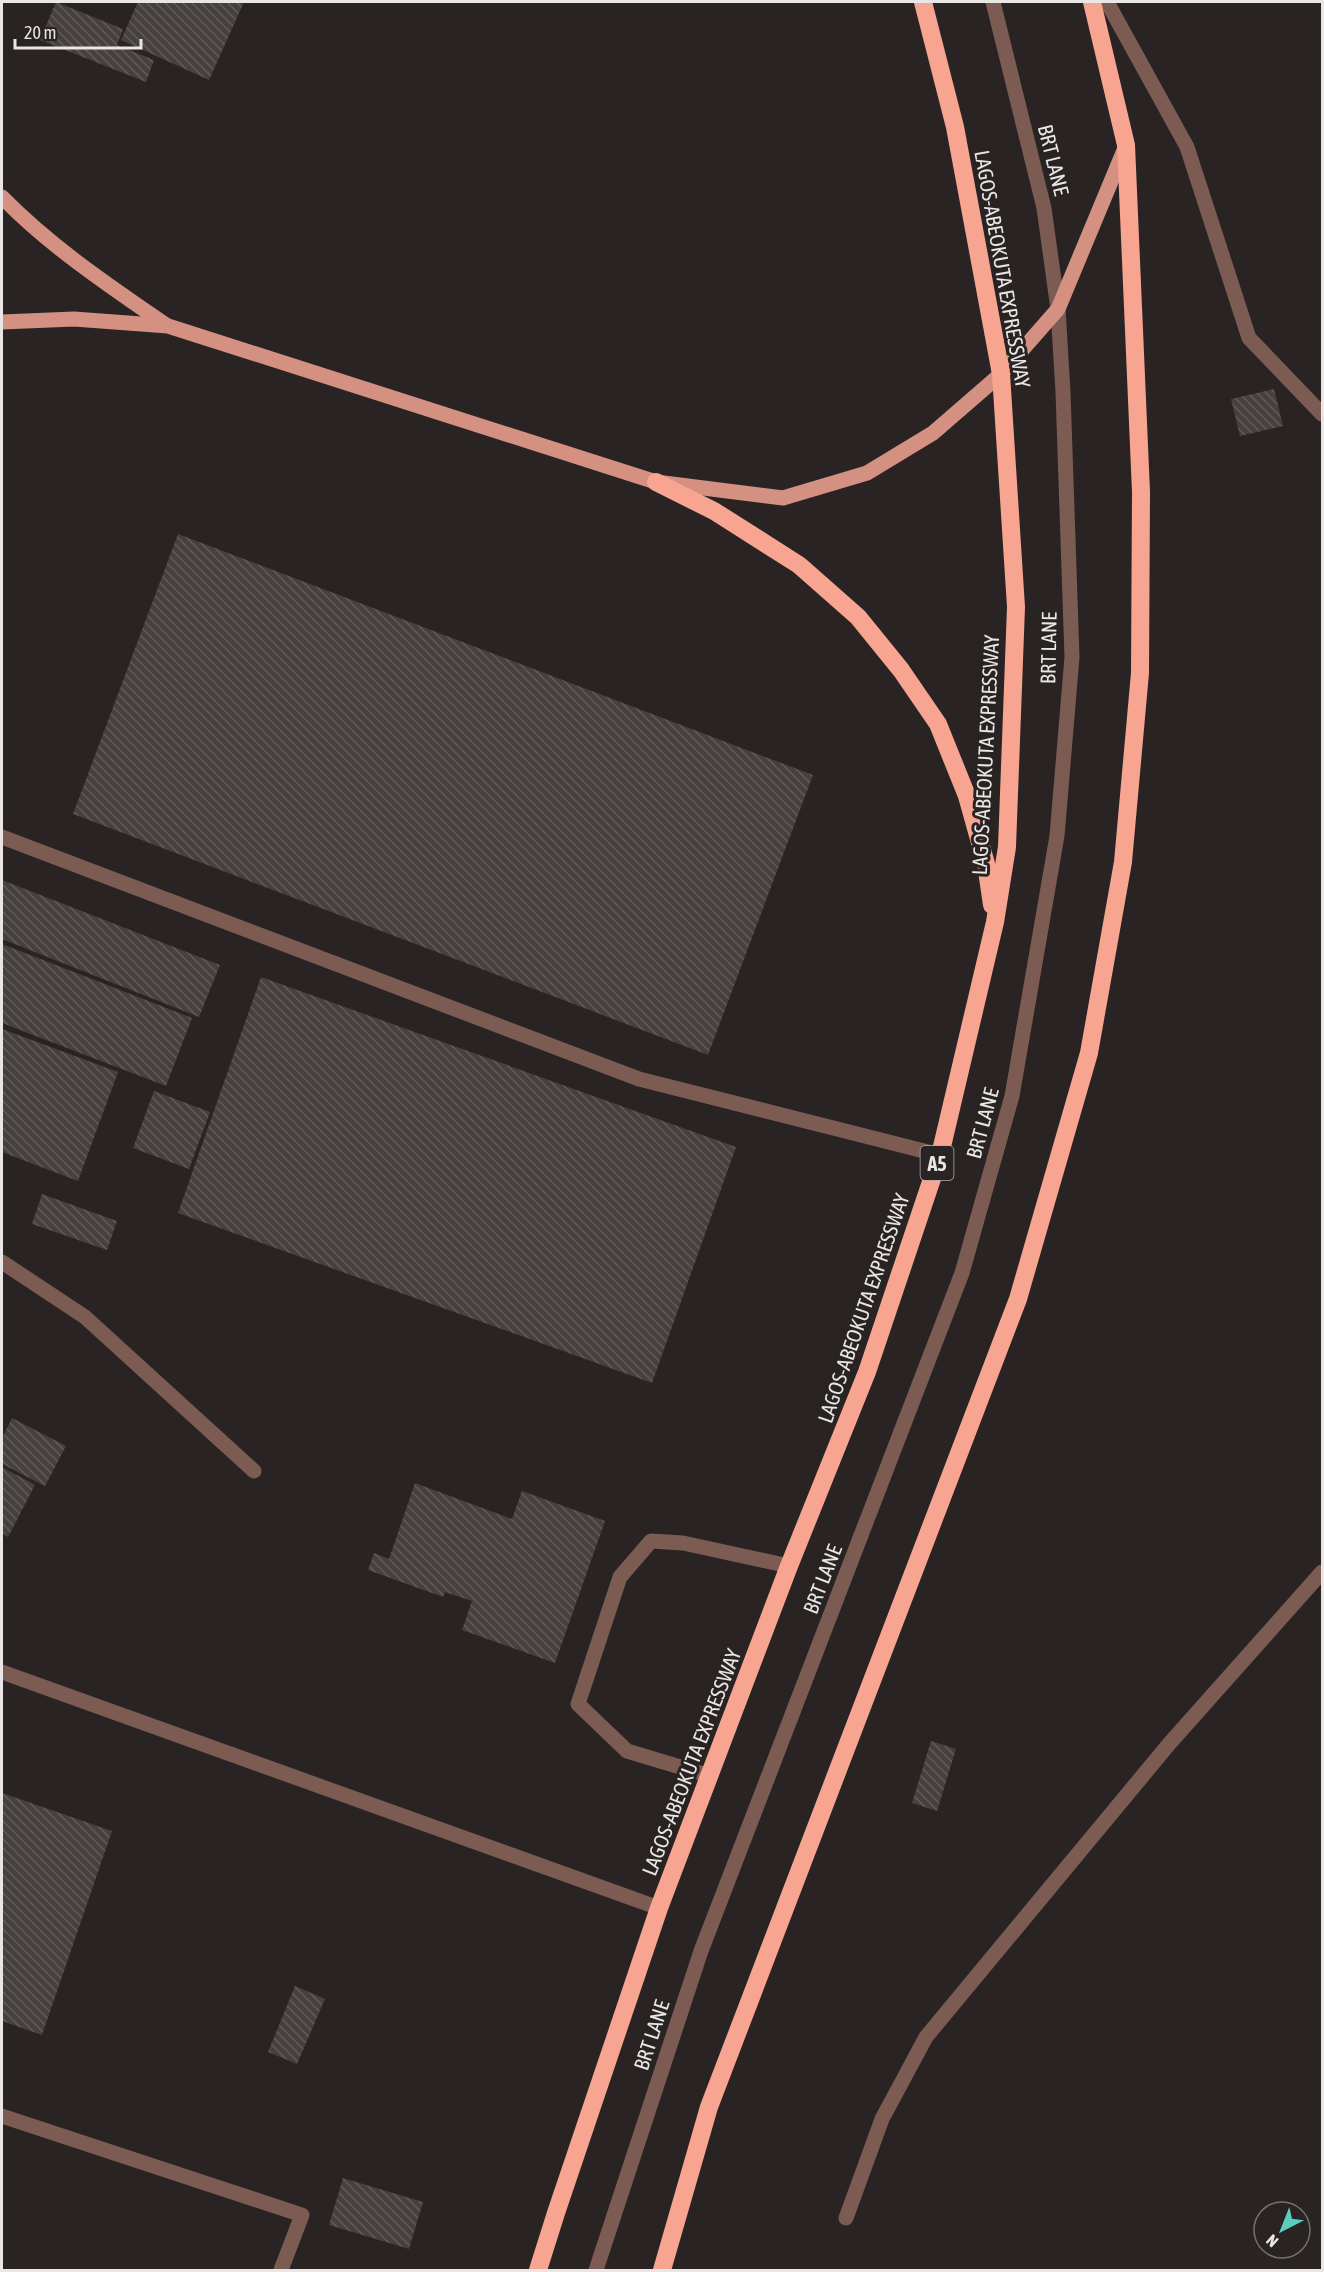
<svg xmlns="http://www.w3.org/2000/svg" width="1324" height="2272" font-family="'Asap Condensed',sans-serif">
<defs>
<pattern id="building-back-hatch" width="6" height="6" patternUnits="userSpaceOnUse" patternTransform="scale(1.5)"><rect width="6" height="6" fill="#464140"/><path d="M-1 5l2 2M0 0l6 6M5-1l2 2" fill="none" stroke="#615c5b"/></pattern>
</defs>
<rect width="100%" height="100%" fill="#292423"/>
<g fill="url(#building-back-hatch)">
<path d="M56 2 123 29 117 45 154 60 146 82 40 40Z"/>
<path d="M138 2H244L209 80 121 40Z"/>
<path d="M1274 389 1283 426 1240 436 1231 399Z"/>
<path d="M178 534 813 775 708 1055 73 814Z"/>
<path d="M2 880 220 965 199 1017 2 939Z"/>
<path d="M2 944 192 1018 166 1086 2 1023Z"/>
<path d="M261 977 736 1147 652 1383 178 1213Z"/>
<path d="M2 1029 118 1072 78 1181 2 1152Z"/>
<path d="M154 1091 210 1112 189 1169 133 1148Z"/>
<path d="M42 1194 117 1221 107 1250 32 1224Z"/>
<path d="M12 1418 66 1446 45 1486 2 1464V1438Z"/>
<path d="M2 1467 35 1485 8 1537 2 1533Z"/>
<path d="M415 1483 512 1519 522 1491 605 1521 555 1663 462 1630 472 1601 445 1592 443 1597 368 1570 374 1553 389 1559Z"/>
<path d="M931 1741 956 1749 937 1811 912 1803Z"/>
<path d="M2 1793 112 1831 42 2035 2 2021Z"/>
<path d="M295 1986 325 1999 297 2064 268 2052Z"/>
<path d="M343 2178 423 2202 409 2249 329 2225Z"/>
</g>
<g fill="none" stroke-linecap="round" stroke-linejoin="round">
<g stroke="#7c5b53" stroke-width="15">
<path d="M1107 2 1187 147 1249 338 1322 414"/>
<path d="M2 837 639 1079 940 1155"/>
<path d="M2 1262 85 1317 254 1471"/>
<path d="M2 1672 659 1908"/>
<path d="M710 1776 627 1751 578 1704 620 1577 651 1541 683 1543 789 1566"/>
<path d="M2 2116 302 2215 281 2270"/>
<path d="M846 2218 882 2119 926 2037 1169 1744 1322 1572"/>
<path d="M596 2270 701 1951 962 1273 1012 1096 1057 836 1072 657 1063 392 1058 309 1044 208 993 2"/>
</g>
<g stroke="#d49080" stroke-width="15">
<path d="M2 197C51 247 108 285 166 325"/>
<path d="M2 322 74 319 168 326 656 482 783 498 867 473 933 433 1001 374 1058 309 1125 148"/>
</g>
<g stroke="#f7a591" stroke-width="18">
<path d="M656 482 714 511 799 565 858 617 901 670 938 724 967 796 986 864 992 905"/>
<path d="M538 2270 556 2213 659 1908 789 1566 867 1372 940 1155 995 922 1007 847 1016 607 1001 374 955 127 923 2"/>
<path d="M662 2270 709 2107 1018 1299 1089 1053 1123 862 1140 673 1141 492 1126 145 1092 2"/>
</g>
</g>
<g text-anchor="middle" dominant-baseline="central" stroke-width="6" stroke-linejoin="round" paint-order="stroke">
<rect fill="#292423" stroke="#afacab" stroke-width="1.5" x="920.5" y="1146" width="33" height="34" rx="4.5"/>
<g font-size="20" font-weight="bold" fill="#e9e6e5">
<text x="937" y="1163">A5</text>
</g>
<g font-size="21" fill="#e9e6e5" stroke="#292423">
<text transform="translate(1054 160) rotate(76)">BRT LANE</text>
<text transform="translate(1003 269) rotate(80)">LAGOS-ABEOKUTA EXPRESSWAY</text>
<text transform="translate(1048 648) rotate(-89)">BRT LANE</text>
<text transform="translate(985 755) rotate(-87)">LAGOS-ABEOKUTA EXPRESSWAY</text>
<text transform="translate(982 1123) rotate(-75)">BRT LANE</text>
<text transform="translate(863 1308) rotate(-71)">LAGOS-ABEOKUTA EXPRESSWAY</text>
<text transform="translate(822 1579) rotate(-69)">BRT LANE</text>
<text transform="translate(691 1762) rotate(-69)">LAGOS-ABEOKUTA EXPRESSWAY</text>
<text transform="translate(651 2035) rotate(-72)">BRT LANE</text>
</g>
</g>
<rect width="1324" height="2272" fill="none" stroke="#e9e6e5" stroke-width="6"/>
<g transform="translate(1282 2230) rotate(222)"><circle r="28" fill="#292423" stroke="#767271" stroke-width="1.5"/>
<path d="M0-4.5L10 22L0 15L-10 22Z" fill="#59cebf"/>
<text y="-9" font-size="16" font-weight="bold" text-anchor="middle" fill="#e9e6e5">N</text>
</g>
<path d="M15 39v9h126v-9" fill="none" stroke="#e9e6e5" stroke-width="3"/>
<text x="24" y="39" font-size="18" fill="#e9e6e5" stroke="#292423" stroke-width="4.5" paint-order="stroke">20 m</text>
</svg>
